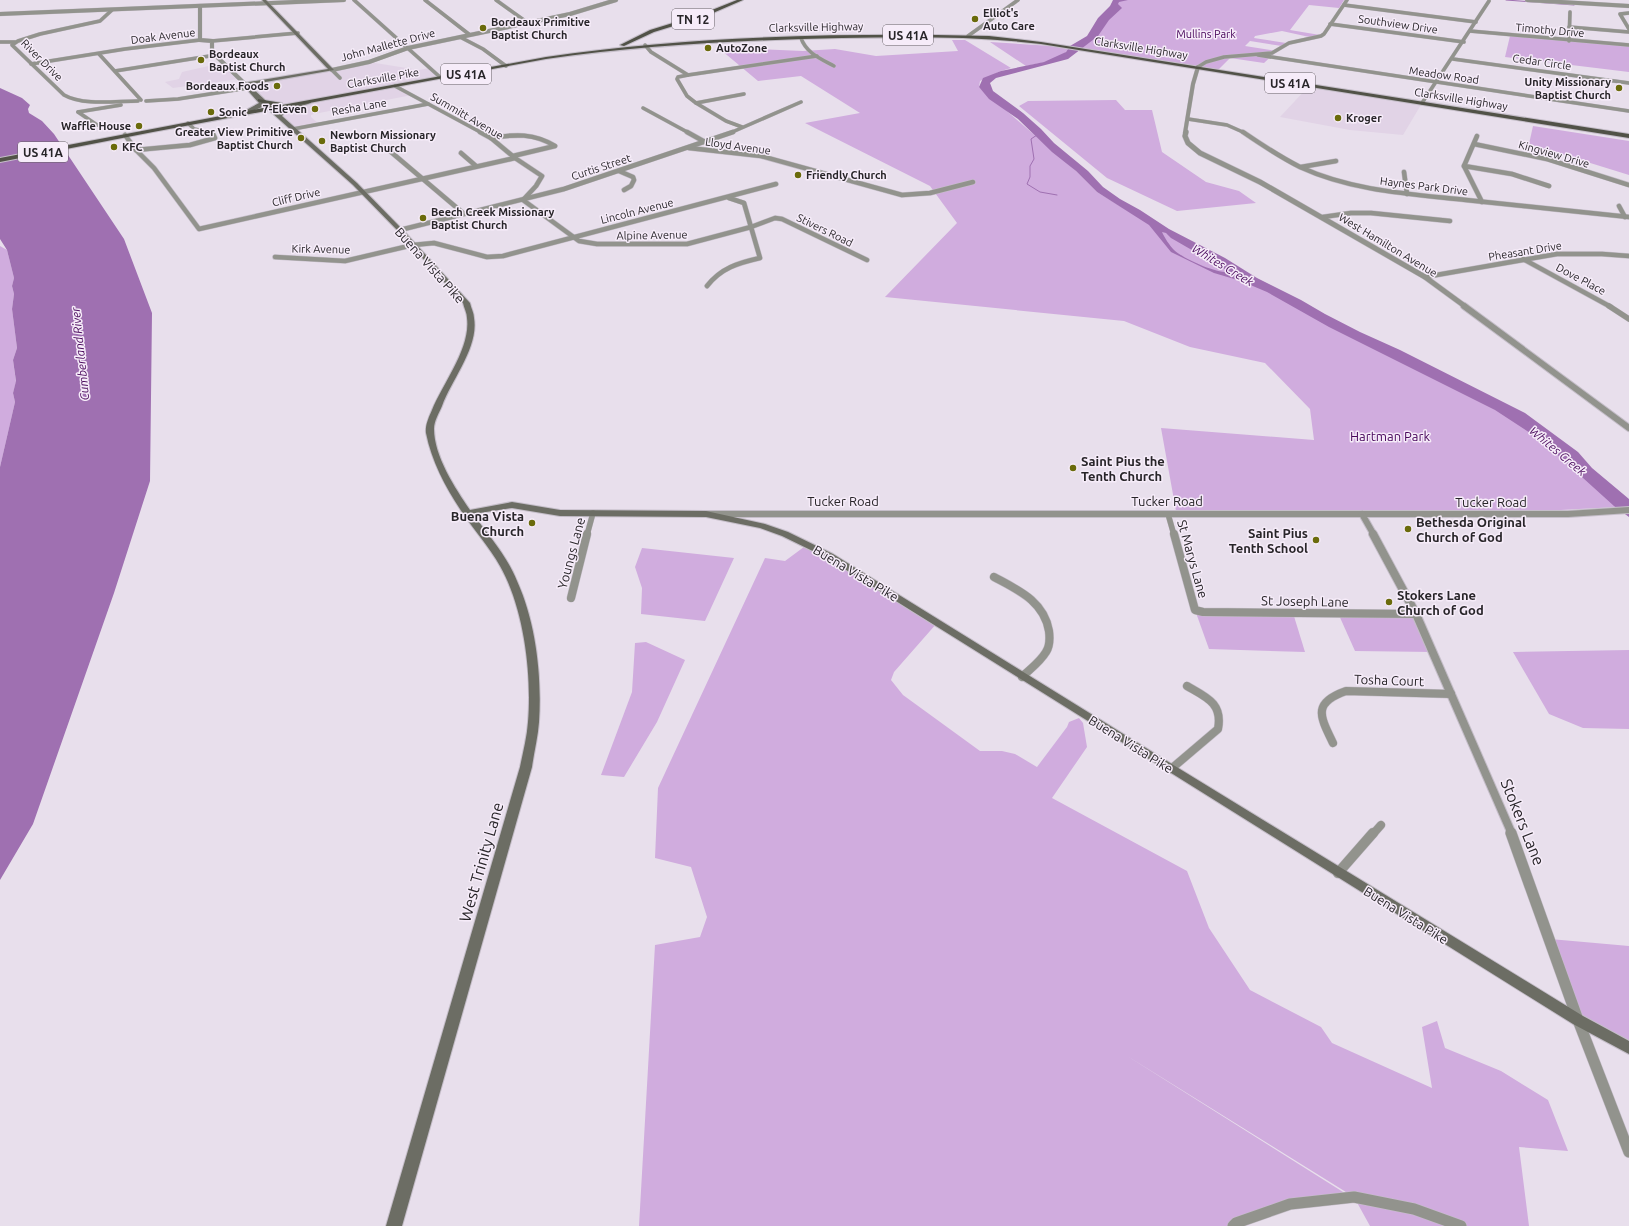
<svg xmlns="http://www.w3.org/2000/svg" width="1629" height="1226" font-family="Ubuntu,sans-serif">
<rect width="100%" height="100%" fill="#e8dfec"/>
<g fill="#e1d3e6">
<path d="M369 62 419 70 430 68 441 78 396 86 412 95 314 114 311 115V117L319 124 293 129 245 84Z"/>
<path d="M222 63 239 79 173 88 165 82 179 79 182 72Z"/>
<path d="M1309 86 1422 103 1403 135 1350 130 1280 117Z"/>
</g>
<g fill="#d0acde">
<path d="M1122 0H1344L1339 8 1309 5 1290 30 1320 35 1314 38 1282 31 1255 36 1254 38 1286 43 1282 46 1250 41 1245 46 1277 51 1264 63 1230 58 1218 70 1079 48 1117 2Z"/>
<path d="M1510 36 1629 46V72L1505 57Z"/>
<path d="M952 40H965L1011 68 1001 71 980 81 979 87 1076 171 1097 192 1128 211 1426 369 1537 434 1617 507 1522 512 1176 511 1161 428 1314 440 1310 409 1265 363 1190 347 1124 321 885 297 957 223 930 186 805 123 860 113 801 76 758 81 721 50 728 48 803 51 835 49 876 56 958 51Z"/>
<path d="M990 42 1052 46 1068 49C1061 61 1038 63 1026 66Z"/>
<path d="M1116 100 1125 110H1152L1162 152 1206 182 1239 191 1256 203 1177 211 1107 178 1019 106 1028 101Z"/>
<path d="M1533 126 1629 141V175L1529 144Z"/>
<path d="M0 246 7 250 14 278 12 286 14 294 12 309 17 348 13 360 16 382 13 393 15 402 0 467Z"/>
<path d="M808 544 937 623 894 672 891 680 903 695 980 751H1002L1015 754 1037 767 1067 727 1069 722 1079 718 1083 723 1087 747 1052 798 1187 871 1209 928 1250 990 1321 1027 1332 1043 1432 1088 1422 1027 1437 1021 1445 1048 1501 1071 1548 1100 1568 1151 1519 1147 1529 1226H1370L1354 1197 1124 1054 1351 1197 1290 1204 1233 1226H639L655 945 700 937 707 917 691 867 655 858 658 788 765 558 785 561Z"/>
<path d="M642 548 734 558 705 621 641 614 642 588 635 567Z"/>
<path d="M1195 610 1293 613 1305 652 1209 649Z"/>
<path d="M1338 613 1416 614 1433 652 1355 651Z"/>
<path d="M646 642 685 660 657 722 624 777 601 775 632 692 635 643Z"/>
<path d="M1629 650V729L1583 728 1549 714 1513 652Z"/>
<path d="M1550 939 1629 946V1048L1578 1020Z"/>
</g>
<g fill="#9f70b1" fill-rule="evenodd">
<path d="M1113 0H1128L1119 2 1118 4 1122 8 1109 20 1098 36 1068 59 996 78 990 83 993 91 1023 113 1041 129 1054 143 1088 171 1103 187 1120 199 1140 210 1169 229 1225 258 1257 278 1301 300 1325 314 1360 332 1400 350 1525 413 1578 452 1592 468 1629 499V517L1614 506 1541 440 1495 410 1329 327 1267 292 1241 281 1214 273 1171 252 1149 225 1097 192 1076 171 1052 152 1018 119 989 99 979 87 983 78 1001 71 1044 62 1066 52 1070 46 1087 36 1098 18 1110 6ZM1162 232 1166 233 1171 238 1230 272C1217 274 1184 259 1174 250 1170 246 1164 237 1162 232Z"/>
<path d="M0 88 22 98 30 105 28 109 29 113 42 121 54 134 124 239 152 313 150 481 114 593 33 824 0 880V467L15 402 13 393 16 381 13 360 17 348 12 309 14 294 12 286 14 278 7 250 0 239Z"/>
</g>
<g fill="none" stroke-linecap="round" stroke-linejoin="round">
<g stroke="#9f70b1" stroke-width="1">
<path d="M1506 0 1574 5"/>
<path d="M1037 135 1031 139 1034 159 1030 166V177L1027 184 1040 192 1057 195"/>
</g>
<defs>
<g id="minor-far4">
<path d="M354 0 441 78"/>
<path d="M425 0 470 35"/>
<path d="M496 0 528 23"/>
<path d="M1344 5 1476 22"/>
<path d="M112 10 100 21 40 34 18 41 12 45 64 95C83 106 116 101 138 101"/>
<path d="M1629 13 1620 14 1629 29"/>
<path d="M1330 24 1464 42"/>
<path d="M1569 27 1629 32"/>
<path d="M1470 31 1629 45"/>
<path d="M968 36 1018 0"/>
<path d="M460 37 483 49 506 66"/>
<path d="M801 38C806 53 821 59 834 66"/>
<path d="M212 41 298 33"/>
<path d="M1569 41 1570 12"/>
<path d="M0 42H15"/>
<path d="M645 45 651 52 688 75 678 77 677 79 687 96 696 103 726 121 742 127"/>
<path d="M99 54 141 100"/>
<path d="M1258 55 1629 111"/>
<path d="M1453 59 1629 83"/>
<path d="M31 64 125 49 200 40"/>
<path d="M1198 67 1206 62 1224 57 1272 53 1289 43 1321 36 1324 34 1347 0"/>
<path d="M332 70 340 78"/>
<path d="M115 71 216 55"/>
<path d="M688 75 817 56"/>
<path d="M395 86 482 133"/>
<path d="M146 101 178 99 248 88"/>
<path d="M696 103 744 94"/>
<path d="M1422 103 1489 1"/>
<path d="M643 108 689 133"/>
<path d="M78 112 121 105"/>
<path d="M78 112 97 125"/>
<path d="M1188 119 1227 125 1245 133"/>
<path d="M188 123 194 129 213 133"/>
<path d="M293 129 428 104"/>
<path d="M730 133 801 102"/>
</g>
<g id="minor-far3">
<path d="M480 132 491 138 515 158 542 176 536 186 523 200 579 241 597 244H687L751 227 775 218 782 219 867 260"/>
<path d="M687 132 705 142"/>
<path d="M1243 132C1262 145 1280 157 1300 167 1352 191 1410 194 1466 200 1520 206 1575 211 1629 217"/>
<path d="M125 135 136 150 154 168 199 229 515 158"/>
<path d="M1477 136 1464 166 1482 202"/>
<path d="M491 138C515 134 534 133 555 146L513 156"/>
<path d="M1474 144 1547 159 1629 185"/>
<path d="M689 148 761 156 902 195 930 193 973 182"/>
<path d="M136 150 190 145 215 138 212 132"/>
<path d="M391 152 463 213"/>
<path d="M461 153 476 166"/>
<path d="M1464 166 1512 174 1549 186"/>
<path d="M1301 167 1336 161"/>
<path d="M619 171 633 177 634 180 631 186 624 190"/>
<path d="M1404 172 1407 194"/>
<path d="M1619 206 1625 217"/>
<path d="M1323 217 1351 213H1371L1450 221"/>
<path d="M400 230 564 189 733 132"/>
<path d="M275 257 345 261 413 245 434 243 487 257 503 256 776 184"/>
<path d="M1523 259 1611 307"/>
<path d="M1425 277 1557 254H1602L1629 256"/>
<path d="M707 286C721 268 738 263 760 258L744 203 729 198"/>
</g>
<g id="minor-far2">
<path d="M1609 306 1629 319"/>
<path d="M1168 514 1174 535"/>
<path d="M587 535 593 513"/>
</g>
<g id="minor-far1">
<path d="M1174 534 1195 610 1203 612 1416 614"/>
<path d="M994 577C1018 590 1044 601 1049 631 1050 639 1050 646 1046 652 1040 662 1030 669 1022 677"/>
<path d="M571 598 587 534"/>
<path d="M1333 743C1320 716 1312 703 1346 691L1451 694"/>
<path d="M1171 769 1218 729C1223 703 1206 697 1187 686"/>
<path d="M1373 834 1381 825"/>
</g>
<path id="minor" d="M1338 873 1373 833"/>
<g id="tertiary-far4">
<path d="M1527 0 1629 6"/>
<path d="M200 6V40L212 41V52L245 84"/>
<path d="M0 14 344 0"/>
<path d="M332 70 369 62 408 48 570 14 616 0"/>
<path d="M1185 133 1193 84 1198 67"/>
</g>
<path id="tertiary-far3" d="M1186 132 1185 136 1188 143 1200 153 1260 182 1425 277 1466 307"/>
<g id="tertiary-far2">
<path d="M1464 306 1629 428"/>
<path d="M706 514H1568L1629 510"/>
<path d="M1362 514 1374 535"/>
</g>
<path id="tertiary-far1" d="M1373 534 1416 614 1512 834"/>
<g id="tertiary">
<path d="M1511 833 1578 1020 1629 1152"/>
<path d="M1233 1226 1236 1223 1290 1204 1354 1197 1414 1209 1461 1226"/>
</g>
<path id="secondary" d="M262 0H266L334 70 249 85 279 113 282 109 311 101V103L286 111 282 116 357 183 402 229 470 303C471 308 474 313 474 318 479 347 452 379 442 406 439 413 434 421 434 429 434 456 455 488 470 510L512 502 560 510 706 511 765 524 788 532 833 554 1175 766 1583 1016 1629 1041V1054L1573 1024 827 558 782 536 760 528 706 517 560 516 512 508 473 514C489 536 507 556 517 581 536 623 542 676 539 722 538 737 534 752 532 767L402 1226H386L520 767C523 752 527 737 528 722 532 674 524 608 500 566 490 548 475 531 464 515 447 490 432 463 426 433 425 425 429 417 432 410 443 383 471 348 467 318 467 313 464 308 463 303L398 231 353 185 263 105 262 107 244 115 239 114 259 103 243 85V83L328 69Z"/>
<g id="primary">
<path d="M737 0H743L706 16 654 32 624 46 620 45 650 30 702 14Z"/>
<path d="M937 35 989 36 1041 42 1629 134V138L1041 44C975 36 908 37 842 38 743 40 644 45 546 59L153 132 0 162V158L279 105H267L258 101V99L282 103V105L546 57C675 38 806 34 937 35Z"/>
</g>
</defs>
<use href="#minor-far4" stroke="#c5bec9" stroke-width="4"/>
<use href="#minor-far3" stroke="#c5bec9" stroke-width="5.5"/>
<use href="#minor-far2" stroke="#c5bec9" stroke-width="6"/>
<use href="#minor-far1" stroke="#c5bec9" stroke-width="9"/>
<use href="#minor" stroke="#c5bec9" stroke-width="11"/>
<use href="#tertiary-far4" stroke="#c5bec9" stroke-width="4.5"/>
<use href="#tertiary-far3" stroke="#c5bec9" stroke-width="6"/>
<use href="#tertiary-far2" stroke="#c5bec9" stroke-width="8"/>
<use href="#tertiary-far1" stroke="#c5bec9" stroke-width="10"/>
<use href="#tertiary" stroke="#c5bec9" stroke-width="12"/>
<use href="#secondary" stroke="#c5bec9" stroke-width="2"/>
<use href="#primary" stroke="#c5bec9" stroke-width="2"/>
<use href="#minor-far4" stroke="#92938d" stroke-width="3.5"/>
<use href="#minor-far3" stroke="#92938d" stroke-width="4.5"/>
<use href="#minor-far2" stroke="#92938d" stroke-width="5.5"/>
<use href="#minor-far1" stroke="#92938d" stroke-width="8"/>
<use href="#minor" stroke="#92938d" stroke-width="10"/>
<use href="#tertiary-far4" stroke="#92938d" stroke-width="4"/>
<use href="#tertiary-far3" stroke="#92938d" stroke-width="5"/>
<use href="#tertiary-far2" stroke="#92938d" stroke-width="6"/>
<use href="#tertiary-far1" stroke="#92938d" stroke-width="8"/>
<use href="#tertiary" stroke="#92938d" stroke-width="11"/>
<use href="#secondary" fill="#6c6d64" fill-rule="evenodd"/>
<use href="#primary" fill="#515247" fill-rule="evenodd"/>
</g>
<g fill="#6a6b0b" stroke="#f6ecf9" stroke-width="1.5">
<circle cx="975" cy="19" r="4"/>
<circle cx="483" cy="28" r="4"/>
<circle cx="708" cy="48" r="4"/>
<circle cx="201" cy="60" r="4"/>
<circle cx="277" cy="86" r="4"/>
<circle cx="1619" cy="88" r="4"/>
<circle cx="315" cy="109" r="4"/>
<circle cx="211" cy="112" r="4"/>
<circle cx="1338" cy="118" r="4"/>
<circle cx="139" cy="126" r="4"/>
<circle cx="301" cy="138" r="4"/>
<circle cx="322" cy="141" r="4"/>
<circle cx="114" cy="147" r="4"/>
<circle cx="798" cy="175" r="4"/>
<circle cx="423" cy="218" r="4"/>
<circle cx="1073" cy="468" r="4"/>
<circle cx="532" cy="523" r="4"/>
<circle cx="1408" cy="529" r="4"/>
<circle cx="1316" cy="540" r="4"/>
<circle cx="1389" cy="602" r="4"/>
</g>
<g text-anchor="middle" dominant-baseline="central" stroke-width="3" stroke-linejoin="round" paint-order="stroke">
<g font-size="11" font-weight="bold" fill="#282529" stroke="#f6ecf9" text-anchor="start">
<text x="983" y="13">Elliot's<tspan x="983" dy="13">Auto Care</tspan></text>
<text x="491" y="22">Bordeaux Primitive<tspan x="491" dy="13">Baptist Church</tspan></text>
<text x="716" y="48">AutoZone</text>
<text x="209" y="54">Bordeaux<tspan x="209" dy="13">Baptist Church</tspan></text>
<text x="1611" y="82" text-anchor="end">Unity Missionary<tspan x="1611" dy="13">Baptist Church</tspan></text>
<text x="269" y="86" text-anchor="end">Bordeaux Foods</text>
<text x="307" y="109" text-anchor="end">7-Eleven</text>
<text x="219" y="112">Sonic</text>
<text x="1346" y="118">Kroger</text>
<text x="131" y="126" text-anchor="end">Waffle House</text>
<text x="293" y="132" text-anchor="end">Greater View Primitive<tspan x="293" dy="13">Baptist Church</tspan></text>
<text x="330" y="135">Newborn Missionary<tspan x="330" dy="13">Baptist Church</tspan></text>
<text x="122" y="147">KFC</text>
<text x="806" y="175">Friendly Church</text>
<text x="431" y="212">Beech Creek Missionary<tspan x="431" dy="13">Baptist Church</tspan></text>
</g>
<g font-size="11" fill="#282529" stroke="#f6ecf9">
<text transform="translate(1398 24) rotate(8)">Southview Drive</text>
<text transform="translate(816 27) rotate(-1)">Clarksville Highway</text>
<text transform="translate(1550 30) rotate(5)">Timothy Drive</text>
<text transform="translate(163 36) rotate(-7)">Doak Avenue</text>
<text transform="translate(388 45) rotate(-15)">John Mallette Drive</text>
<text transform="translate(1141 48) rotate(9)">Clarksville Highway</text>
<text transform="translate(42 60) rotate(45)">River Drive</text>
<text transform="translate(1542 62) rotate(8)">Cedar Circle</text>
<text transform="translate(1444 75) rotate(8)">Meadow Road</text>
<text transform="translate(383 78) rotate(-10)">Clarksville Pike</text>
<text transform="translate(1461 99) rotate(9)">Clarksville Highway</text>
<text transform="translate(359 107) rotate(-10)">Resha Lane</text>
<text transform="translate(467 116) rotate(30)">Summitt Avenue</text>
<text transform="translate(738 146) rotate(8)">Lloyd Avenue</text>
<text transform="translate(1554 154) rotate(16)">Kingview Drive</text>
<text transform="translate(601 167) rotate(-18)">Curtis Street</text>
<text transform="translate(1424 186) rotate(7)">Haynes Park Drive</text>
<text transform="translate(296 197) rotate(-13)">Cliff Drive</text>
<text transform="translate(637 211) rotate(-14)">Lincoln Avenue</text>
<text transform="translate(825 230) rotate(26)">Stivers Road</text>
<text transform="translate(652 235) rotate(-1)">Alpine Avenue</text>
<text transform="translate(1388 245) rotate(31)">West Hamilton Avenue</text>
<text transform="translate(321 249) rotate(1)">Kirk Avenue</text>
<text transform="translate(1525 251) rotate(-9)">Pheasant Drive</text>
<text transform="translate(1581 279) rotate(28)">Dove Place</text>
</g>
<g font-size="11" fill="#47055a" stroke="#f6ecf9">
<text x="1206" y="34">Mullins Park</text>
</g>
<g fill="#f6ecf9" stroke="#666167" stroke-width="1">
<rect x="672" y="9" width="42" height="20" rx="3"/>
<rect x="883" y="25" width="50" height="20" rx="3"/>
<rect x="441" y="64" width="50" height="20" rx="3"/>
<rect x="1265" y="73" width="50" height="20" rx="3"/>
<rect x="18" y="142" width="50" height="20" rx="3"/>
</g>
<g font-size="12" font-weight="bold" fill="#282529">
<text x="693" y="19">TN 12</text>
<text x="908" y="35">US 41A</text>
<text x="466" y="74">US 41A</text>
<text x="1290" y="83">US 41A</text>
<text x="43" y="152">US 41A</text>
</g>
<g font-size="12" font-style="italic" fill="#4c0d5f" stroke="#f6ecf9">
<text transform="translate(1223 265) rotate(31)">Whites Creek</text>
<text transform="translate(80 354) rotate(-96)">Cumberland River</text>
<text transform="translate(1558 451) rotate(40)">Whites Creek</text>
</g>
<g font-size="13" fill="#282529" stroke="#f6ecf9">
<text transform="translate(430 265) rotate(48)">Buena Vista Pike</text>
<text x="843" y="501">Tucker Road</text>
<text x="1167" y="501">Tucker Road</text>
<text x="1491" y="502">Tucker Road</text>
<text transform="translate(571 553) rotate(-75)">Youngs Lane</text>
<text transform="translate(1193 559) rotate(74)">St Marys Lane</text>
<text transform="translate(856 573) rotate(31)">Buena Vista Pike</text>
<text transform="translate(1305 601) rotate(1)">St Joseph Lane</text>
<text transform="translate(1389 680) rotate(2)">Tosha Court</text>
<text transform="translate(1131 744) rotate(32)">Buena Vista Pike</text>
<text transform="translate(1406 915) rotate(32)">Buena Vista Pike</text>
</g>
<g font-size="13" fill="#47055a" stroke="#f6ecf9">
<text x="1390" y="436">Hartman Park</text>
</g>
<g font-size="13" font-weight="bold" fill="#282529" stroke="#f6ecf9" text-anchor="start">
<text x="1081" y="461">Saint Pius the<tspan x="1081" dy="15">Tenth Church</tspan></text>
<text x="524" y="516" text-anchor="end">Buena Vista<tspan x="524" dy="15">Church</tspan></text>
<text x="1416" y="522">Bethesda Original<tspan x="1416" dy="15">Church of God</tspan></text>
<text x="1308" y="533" text-anchor="end">Saint Pius<tspan x="1308" dy="15">Tenth School</tspan></text>
<text x="1397" y="595">Stokers Lane<tspan x="1397" dy="15">Church of God</tspan></text>
</g>
<g font-size="16" fill="#282529" stroke="#f6ecf9">
<text transform="translate(1523 822) rotate(68)">Stokers Lane</text>
<text transform="translate(481 862) rotate(-74)">West Trinity Lane</text>
</g>
</g>
</svg>
